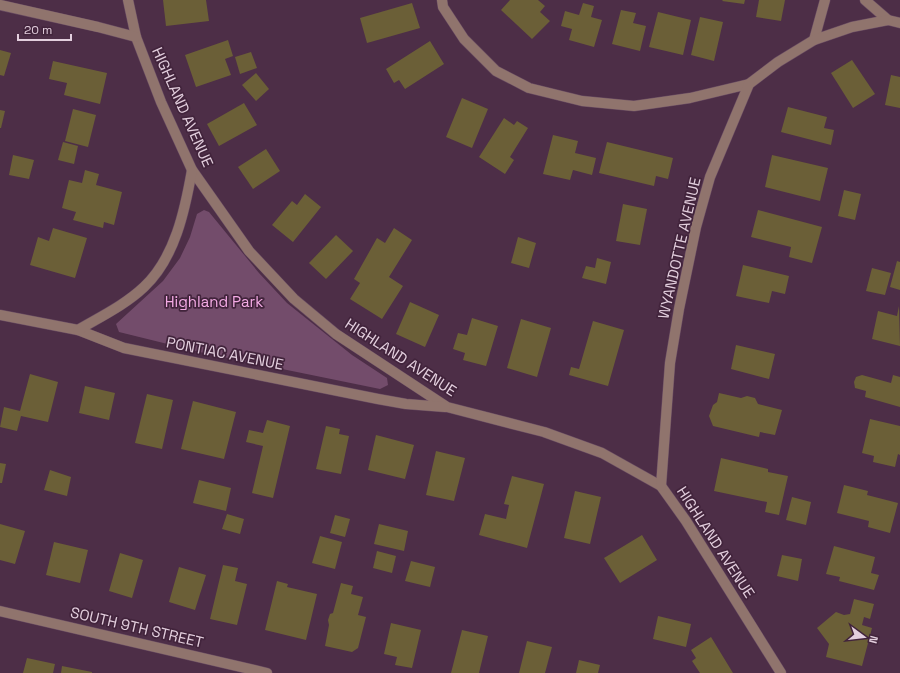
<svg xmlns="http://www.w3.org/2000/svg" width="900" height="673" font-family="'Space Grotesk',sans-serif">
<rect width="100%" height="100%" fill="#4d2e47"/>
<path fill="#734c6b" d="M204 210 209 212 259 273 287 303 352 355 387 378 388 385 380 389 204 353 119 332 116 324 163 281 180 258 190 237 197 214Z"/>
<g fill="#6b5f37">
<path d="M163 0H206L209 21 166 26Z"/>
<path d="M510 0H538L545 6 540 12 550 21 532 39 501 10Z"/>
<path d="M723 0H745L744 4 722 1Z"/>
<path d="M759 0H785L781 21 756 17Z"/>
<path d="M412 3 420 28 367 43 360 18Z"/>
<path d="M583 3 594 6 591 17 602 20 594 47 569 40 572 29 561 26 565 11 579 15Z"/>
<path d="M621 10 636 13 633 23 646 26 640 51 612 44Z"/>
<path d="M658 12 691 20 683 55 649 47Z"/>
<path d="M700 17 723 22 714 61 691 55Z"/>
<path d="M228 40 233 56 225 59 231 75 196 87 185 55Z"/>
<path d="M430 41 444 64 405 89 399 80 394 83 386 69Z"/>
<path d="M0 50 11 53 4 76 0 75Z"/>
<path d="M251 52 257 68 240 74 235 57Z"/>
<path d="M852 60 875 94 853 108 831 73Z"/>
<path d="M53 61 107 73 100 104 64 95 67 83 49 79Z"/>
<path d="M256 73 269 89 256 101 242 85Z"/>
<path d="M891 75 900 77V108L885 105Z"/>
<path d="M462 98 488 109 472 148 446 137Z"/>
<path d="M244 103 257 125 219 146 207 124Z"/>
<path d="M788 107 827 117 824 128 834 130 831 145 781 132Z"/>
<path d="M73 109 96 115 88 147 65 141Z"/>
<path d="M0 110 5 111 1 128H0Z"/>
<path d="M504 118 514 125 517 121 528 128 510 157 514 160 505 174 479 157Z"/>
<path d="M553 135 578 141 575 153 596 158 592 175 573 170 570 180 543 174Z"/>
<path d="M63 142 78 146 74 164 58 160Z"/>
<path d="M607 142 673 158 668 179 656 176 654 186 599 173Z"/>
<path d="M266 149 280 171 253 189 238 167Z"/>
<path d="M13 155 34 160 29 179 9 175Z"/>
<path d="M772 155 828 168 820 201 765 187Z"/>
<path d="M85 170 99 174 96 185 122 192 114 225 104 222 103 228 73 220 76 212 62 208 69 180 82 183Z"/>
<path d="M844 190 861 194 855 220 838 216Z"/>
<path d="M305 194 321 207 293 242 272 225 292 201 297 205Z"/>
<path d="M623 204 647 209 640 245 616 241Z"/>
<path d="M758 210 822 227 812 263 789 257 791 247 751 237Z"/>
<path d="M53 228 87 238 75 278 30 265 38 237 49 241Z"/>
<path d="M394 228 412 240 389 277 403 286 382 319 350 299 360 283 354 279 377 238 385 243Z"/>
<path d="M336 235 353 251 326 279 309 263Z"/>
<path d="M518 237 536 243 529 268 511 263Z"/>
<path d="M597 258 611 262 606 284 582 278 586 266 595 268Z"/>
<path d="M897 261 900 262V290L890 287Z"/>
<path d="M743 265 789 276 785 294 772 291 769 303 736 296Z"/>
<path d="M872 268 891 273 885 295 866 291Z"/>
<path d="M410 302 439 315 425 347 396 334Z"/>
<path d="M899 306 900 346 872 339 878 311 897 316Z"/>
<path d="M472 318 498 326 486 366 463 360 465 353 453 349 458 333 467 335Z"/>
<path d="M521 319 551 328 537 377 507 368Z"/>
<path d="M593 321 624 330 608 386 569 375 571 367 579 369Z"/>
<path d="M736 345 775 354 769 379 731 369Z"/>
<path d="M30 374 58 382 48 422 21 416 17 431 0 427 4 407 20 411Z"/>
<path d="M862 375 891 383 893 375 900 377V407L865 397 866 391 855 388 854 382 856 377Z"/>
<path d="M85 386 115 393 109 420 79 413Z"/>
<path d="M719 393 741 398 747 396 755 398 758 404 782 410 775 435 760 432 759 437 713 426 709 416 713 405 717 402Z"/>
<path d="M147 394 173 400 162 449 135 443Z"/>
<path d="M193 401 236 412 224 459 181 449Z"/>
<path d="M870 419 900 426V455L898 454 895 467 873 462 874 456 862 453Z"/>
<path d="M267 420 290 426 273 498 252 493 263 446 246 442 249 430 263 433Z"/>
<path d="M326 426 340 429 339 434 349 436 341 474 316 469Z"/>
<path d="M376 435 414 445 405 479 368 470Z"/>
<path d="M436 451 465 458 454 501 426 495Z"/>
<path d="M721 458 768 469V472L788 476 779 515 765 512 767 502 714 491Z"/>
<path d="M0 463 6 464 2 483H0Z"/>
<path d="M50 470 71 477 67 496 44 490Z"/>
<path d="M512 476 544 484 527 548 479 535 485 514 506 519 509 505 504 504Z"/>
<path d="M199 480 231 488 226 511 193 503Z"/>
<path d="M844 485 868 491 867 495 898 503 890 533 868 527 869 521 837 513Z"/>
<path d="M575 491 601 497 590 544 564 538Z"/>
<path d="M792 497 811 502 806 525 786 520Z"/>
<path d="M227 514 244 519 240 534 222 529Z"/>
<path d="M335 515 350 519 345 537 330 533Z"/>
<path d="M0 524 25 531 15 564 0 560Z"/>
<path d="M379 524 408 531 404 551 374 544Z"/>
<path d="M642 535 657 560 620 583 604 558Z"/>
<path d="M320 536 342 542 335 569 312 563Z"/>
<path d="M54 542 88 550 80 583 46 575Z"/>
<path d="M834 546 875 557 871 573 879 575 874 590 839 581 840 577 826 574Z"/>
<path d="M377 551 396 556 392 573 373 568Z"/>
<path d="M120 553 143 560 132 598 109 591Z"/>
<path d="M782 555 802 559 798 581 777 576Z"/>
<path d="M411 561 435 567 430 587 405 581Z"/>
<path d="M223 565 238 568 235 581 247 584 237 625 210 619Z"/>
<path d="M179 567 206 575 195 610 169 602Z"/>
<path d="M277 581 288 584 287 587 317 594 306 640 265 630Z"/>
<path d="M341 583 353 586 351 594 363 597 358 615 366 617 358 648 352 652 325 646 329 625 328 620 330 614 333 613Z"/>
<path d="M854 599 874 604 870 619 864 617 862 625 872 628 862 666 826 657 829 644 817 628 836 612 844 615 850 614Z"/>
<path d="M658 616 691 624 686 647 653 639Z"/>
<path d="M391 623 421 630 412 668 395 665 397 657 384 654Z"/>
<path d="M462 630 488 636 479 673H451Z"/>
<path d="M711 637 733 673H700L692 661 696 658 691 650Z"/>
<path d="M527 641 552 647 545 673H519Z"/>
<path d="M27 658 55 664 53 673H23Z"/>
<path d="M579 660 600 665 598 673H576Z"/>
<path d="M62 666 92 672V673H61Z"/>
</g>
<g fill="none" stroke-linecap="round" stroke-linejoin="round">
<defs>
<g id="minor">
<path d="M128 0 136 37 161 102 192 170 249 251 294 299 336 334 447 407 544 432 602 453 661 486 686 521 781 673"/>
<path d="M442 0 443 7 464 39 496 71 529 88 582 101 634 106 690 98 749 84"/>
<path d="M865 0 888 20 900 23"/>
<path d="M0 5 98 27 136 37"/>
<path d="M814 40 825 0"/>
<path d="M0 315 78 330 124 348 378 399 406 404 445 407"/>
<path d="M78 330C100 317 125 305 144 287 175 258 185 210 192 170"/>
<path d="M661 486 670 363 679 309 696 227 710 177 749 84 778 62 814 40 852 27 888 20"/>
<path d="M0 611 267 673"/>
</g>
</defs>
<use href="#minor" stroke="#684b62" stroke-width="11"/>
<use href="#minor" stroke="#90746d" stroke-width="10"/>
</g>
<g text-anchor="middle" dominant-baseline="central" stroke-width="3.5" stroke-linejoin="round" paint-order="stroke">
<g font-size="15" fill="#e3cfde" stroke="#42243c">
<text transform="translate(183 107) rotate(66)">HIGHLAND AVENUE</text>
<text transform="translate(679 248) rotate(-77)">WYANDOTTE AVENUE</text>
<text transform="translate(225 353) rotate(11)">PONTIAC AVENUE</text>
<text transform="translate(401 357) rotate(33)">HIGHLAND AVENUE</text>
<text transform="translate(716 542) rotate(57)">HIGHLAND AVENUE</text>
<text transform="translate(137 627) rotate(13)">SOUTH 9TH STREET</text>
</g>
<g font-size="15" fill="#f5ace6" stroke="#42243c">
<text x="214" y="301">Highland Park</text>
</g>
</g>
<g transform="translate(864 637) rotate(105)" stroke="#42243c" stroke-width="3" paint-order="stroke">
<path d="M0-3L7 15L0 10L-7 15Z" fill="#e3cfde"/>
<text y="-6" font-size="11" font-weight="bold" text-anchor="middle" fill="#e3cfde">N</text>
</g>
<path d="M18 34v6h53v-6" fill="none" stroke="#e3cfde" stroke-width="2"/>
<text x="24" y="34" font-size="12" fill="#e3cfde" stroke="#42243c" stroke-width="3" paint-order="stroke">20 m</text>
</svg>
